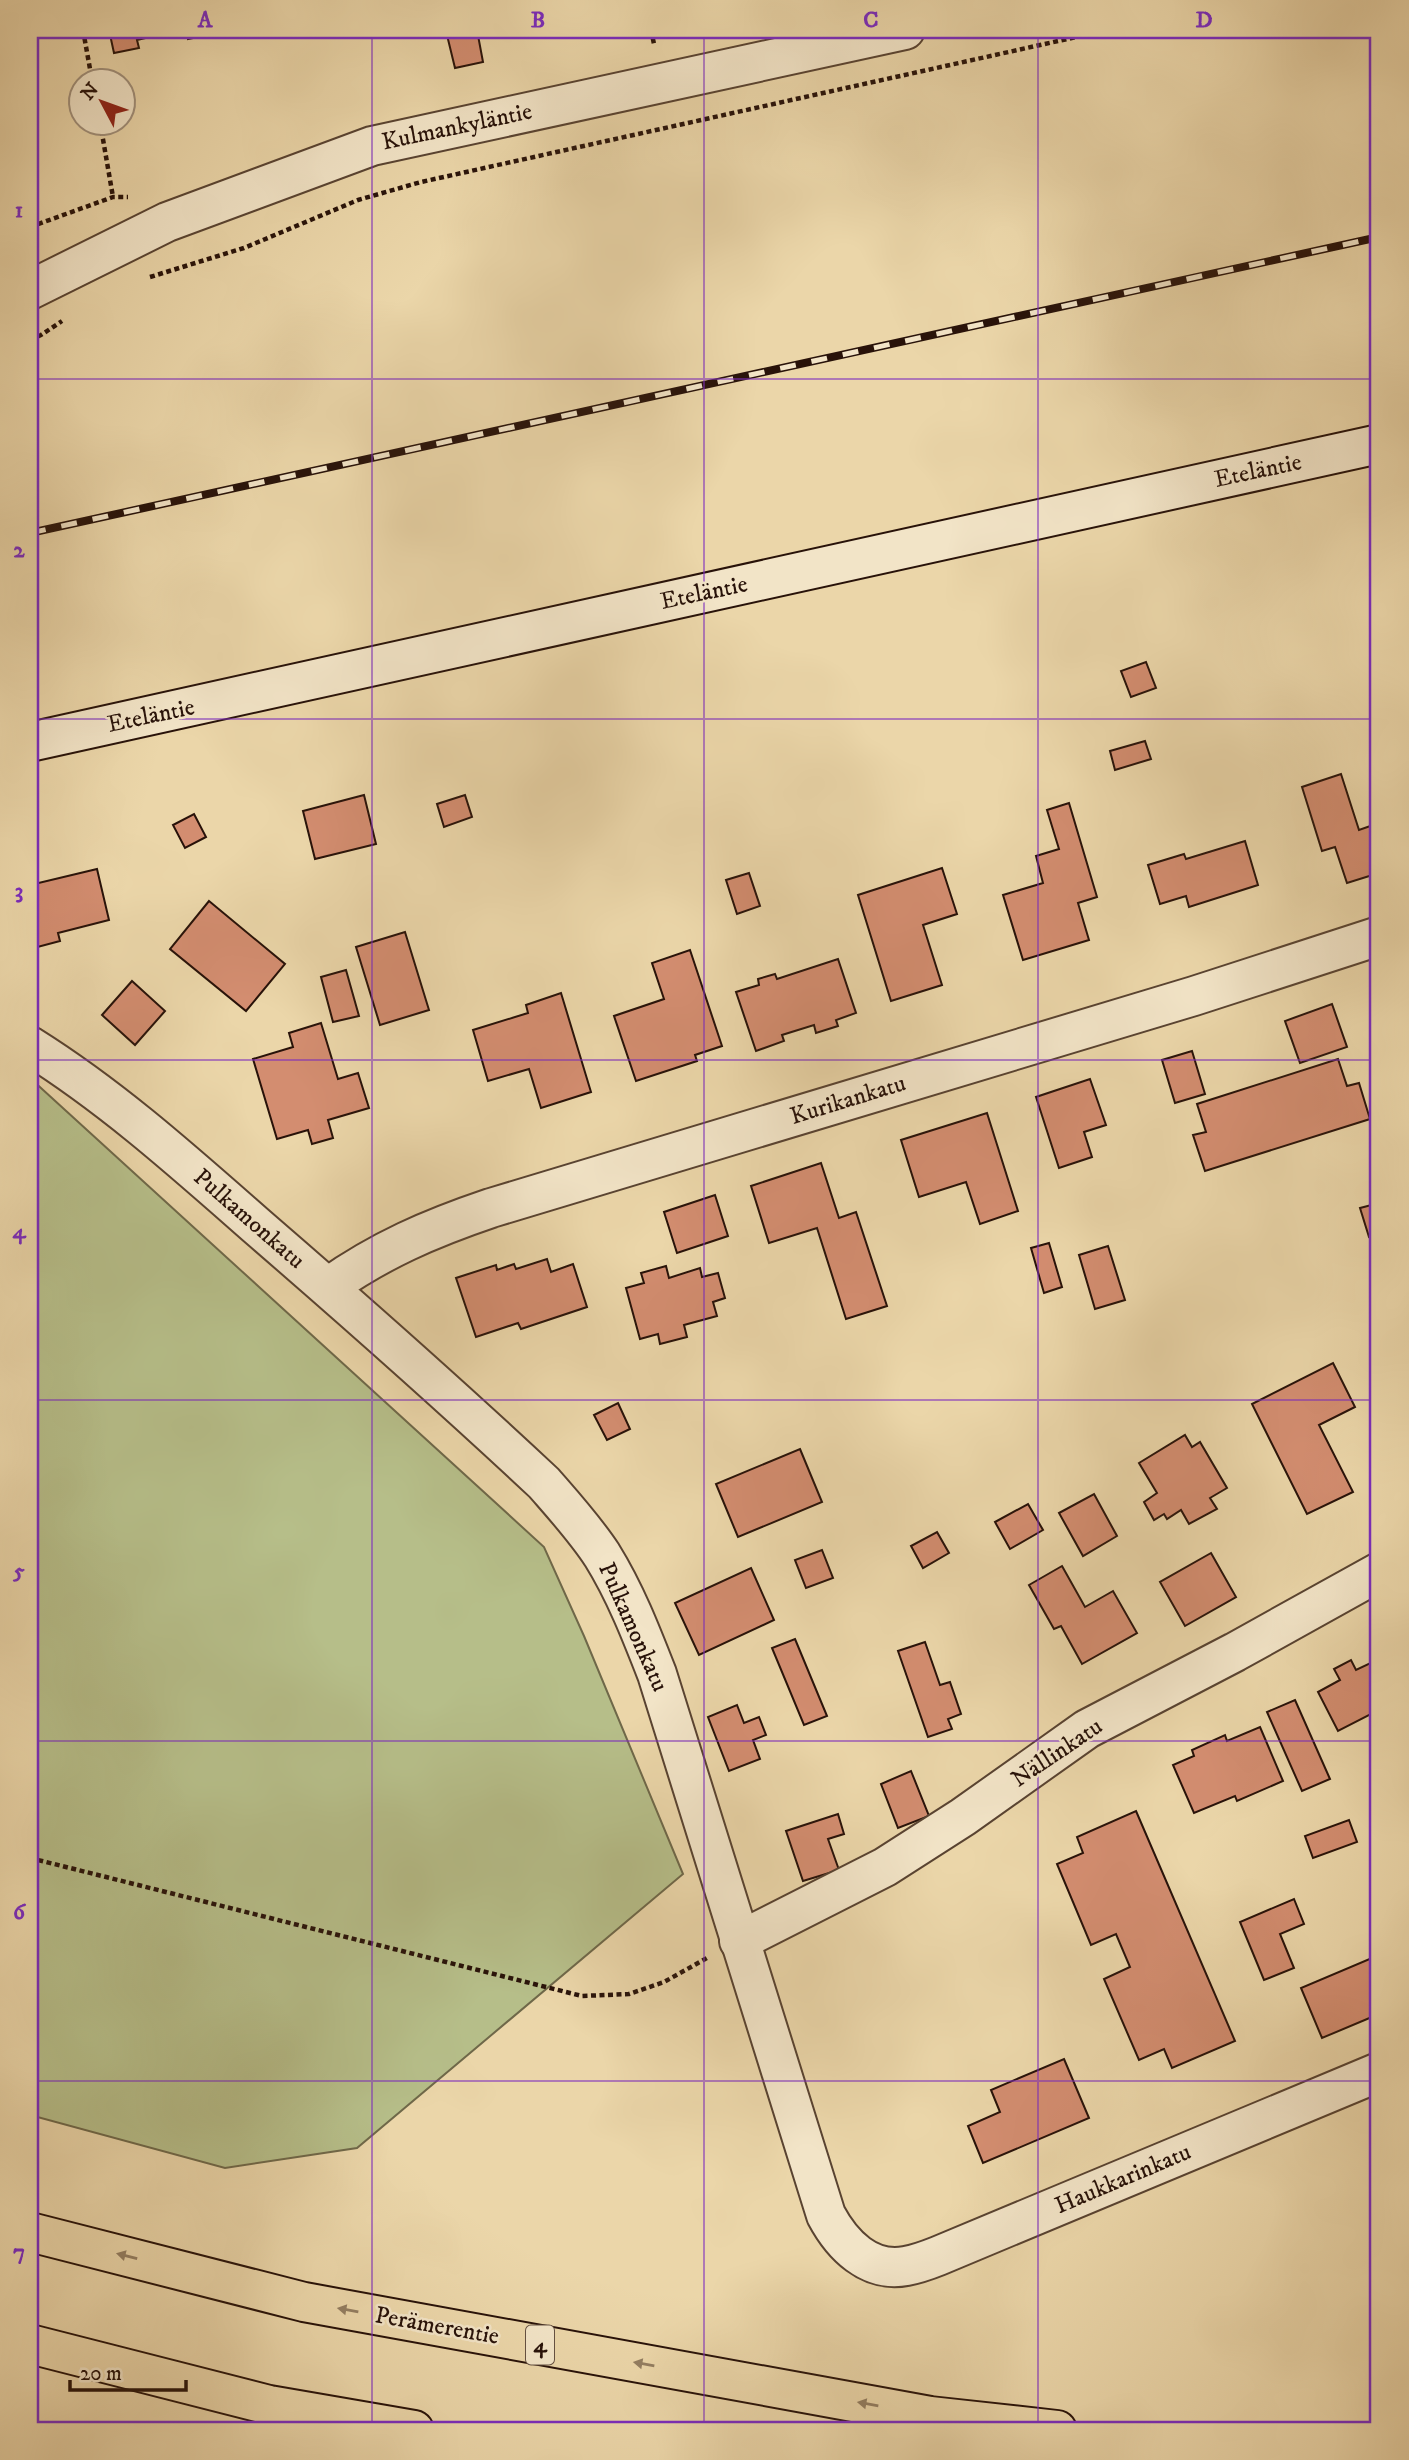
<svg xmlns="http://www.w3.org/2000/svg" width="1409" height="2460" font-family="'IM FELL DW Pica',serif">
<rect width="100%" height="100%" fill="#ebd6a9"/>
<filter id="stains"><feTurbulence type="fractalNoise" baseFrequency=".00286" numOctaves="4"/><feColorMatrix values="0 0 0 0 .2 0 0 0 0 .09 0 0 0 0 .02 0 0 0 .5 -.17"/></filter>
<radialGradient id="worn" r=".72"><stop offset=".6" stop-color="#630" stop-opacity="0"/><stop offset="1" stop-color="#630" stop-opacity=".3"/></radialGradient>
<path fill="#b6be89" stroke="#6f6849" stroke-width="2" d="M30 1078 544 1547 584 1636 683 1874 357 2148 225 2168 30 2115Z"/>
<g fill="#d38d70" stroke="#281209" stroke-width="2">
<path d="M109 30H180L137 40 139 48 114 53Z"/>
<path d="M186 30H232L188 39Z"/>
<path d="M477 30 483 62 455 68 446 31Z"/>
<path d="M1146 662 1156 688 1131 697 1121 671Z"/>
<path d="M1145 741 1151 759 1115 770 1110 751Z"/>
<path d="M1341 774 1359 830 1379 823V873L1347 883 1335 847 1322 851 1302 787Z"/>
<path d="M364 795 376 844 315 859 303 811Z"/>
<path d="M465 795 472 817 444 827 437 804Z"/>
<path d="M1069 803 1097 897 1078 903 1089 940 1023 960 1003 895 1043 883 1036 856 1059 849 1047 810Z"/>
<path d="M194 814 206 837 185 848 173 825Z"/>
<path d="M1245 841 1258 885 1189 907 1186 896 1160 904 1148 865 1184 854 1186 859Z"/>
<path d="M942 868 957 914 923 925 942 985 891 1001 858 895Z"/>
<path d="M97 869 109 920 58 933 60 941 30 949V885Z"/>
<path d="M749 873 760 906 737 914 726 880Z"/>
<path d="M209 901 285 964 246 1011 170 949Z"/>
<path d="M405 932 429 1010 380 1025 356 947Z"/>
<path d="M690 950 722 1046 695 1055 697 1061 636 1081 614 1016 664 999 652 963Z"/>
<path d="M838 959 856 1013 836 1020 838 1026 816 1033 814 1025 782 1035 784 1041 756 1051 736 992 759 985 758 979 775 974 777 979Z"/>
<path d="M346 970 359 1016 333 1022 321 977Z"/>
<path d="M132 981 165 1011 135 1045 102 1015Z"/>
<path d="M561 993 591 1092 541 1108 529 1069 488 1081 473 1030 528 1013 526 1005Z"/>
<path d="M1332 1004 1347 1047 1300 1063 1285 1021Z"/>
<path d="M321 1023 338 1079 358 1073 369 1108 328 1120 333 1138 312 1144 308 1130 277 1139 253 1059 293 1047 289 1033Z"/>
<path d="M1192 1051 1205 1094 1175 1103 1162 1060Z"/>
<path d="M1338 1059 1347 1086 1359 1083 1370 1119 1205 1171 1193 1135 1206 1132 1197 1104Z"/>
<path d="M1090 1079 1106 1125 1084 1132 1092 1157 1059 1168 1036 1097Z"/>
<path d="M987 1113 1018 1211 980 1224 966 1182 919 1197 901 1140Z"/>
<path d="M821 1163 839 1218 856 1212 887 1306 846 1319 817 1228 769 1243 751 1186Z"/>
<path d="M715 1195 728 1236 677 1253 664 1212Z"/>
<path d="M1379 1203V1234L1369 1237 1360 1208Z"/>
<path d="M1049 1243 1062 1287 1044 1293 1031 1248Z"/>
<path d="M1108 1246 1125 1300 1095 1309 1079 1255Z"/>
<path d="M547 1259 551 1272 573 1264 587 1307 521 1329 518 1323 476 1337 456 1278 496 1265 497 1270 514 1264 516 1269Z"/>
<path d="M666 1266 669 1278 700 1268 702 1277 718 1273 725 1298 713 1302 717 1316 684 1325 687 1337 660 1344 658 1334 640 1339 626 1288 644 1283 641 1273Z"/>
<path d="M1333 1363 1355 1407 1319 1425 1353 1492 1307 1514 1252 1404Z"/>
<path d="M618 1403 630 1429 607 1440 594 1415Z"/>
<path d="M1185 1435 1192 1447 1200 1442 1227 1488 1210 1498 1217 1509 1189 1524 1181 1510 1167 1519 1164 1514 1154 1520 1144 1502 1157 1493 1139 1463Z"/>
<path d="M800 1449 822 1502 738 1537 716 1484Z"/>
<path d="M1094 1494 1117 1536 1083 1556 1059 1513Z"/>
<path d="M1028 1504 1043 1530 1010 1549 995 1522Z"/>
<path d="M937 1532 949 1553 923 1568 911 1546Z"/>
<path d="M822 1550 833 1578 806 1588 795 1560Z"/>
<path d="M1211 1553 1236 1597 1185 1626 1160 1582Z"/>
<path d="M1062 1566 1085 1607 1113 1591 1137 1633 1082 1664 1061 1626 1054 1629 1029 1585Z"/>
<path d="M751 1568 774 1620 699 1655 675 1603Z"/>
<path d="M795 1639 827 1716 804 1725 772 1648Z"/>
<path d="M925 1642 940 1685 950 1682 961 1714 948 1719 952 1729 928 1737 898 1651Z"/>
<path d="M1379 1659V1710L1338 1731 1318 1692 1340 1680 1334 1669 1351 1660 1356 1670Z"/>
<path d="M1295 1700 1330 1779 1302 1791 1267 1712Z"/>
<path d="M737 1705 744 1723 759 1717 766 1735 753 1740 760 1759 729 1771 708 1717Z"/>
<path d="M1260 1727 1283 1781 1237 1801 1235 1796 1194 1813 1173 1765 1194 1756 1192 1750 1225 1735 1227 1741Z"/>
<path d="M911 1771 929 1816 898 1828 881 1784Z"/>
<path d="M1136 1811 1235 2041 1172 2068 1164 2049 1139 2060 1104 1979 1130 1967 1116 1934 1091 1945 1057 1864 1083 1853 1077 1837Z"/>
<path d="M838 1814 844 1834 828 1839 839 1870 803 1881 786 1831Z"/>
<path d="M1349 1820 1357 1842 1313 1858 1305 1836Z"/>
<path d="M1294 1899 1304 1924 1280 1934 1294 1968 1264 1980 1240 1922Z"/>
<path d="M1379 1955V2014L1322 2038 1301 1988Z"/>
<path d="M1064 2059 1089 2118 983 2163 968 2126 1000 2112 991 2090Z"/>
</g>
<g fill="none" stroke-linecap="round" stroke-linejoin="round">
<defs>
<g id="minor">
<path d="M30 1046C113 1098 185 1163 259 1228 355 1311 451 1396 544 1483 564 1506 585 1529 602 1555 625 1592 641 1633 657 1674L826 2215C842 2245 869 2273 906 2266 917 2264 928 2260 938 2256L1379 2072"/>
<path d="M328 1287C381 1250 429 1229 491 1208L1194 996 1379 936"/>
<path d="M739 1941 885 1867 963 1817 1087 1729 1235 1652 1379 1572"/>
</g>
<path id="tertiary" d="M30 290 167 222 372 146 905 30"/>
<path id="secondary" d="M30 742 1379 444"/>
<g id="motorway">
<path d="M30 2232 304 2302 930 2416 1057 2430"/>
<path d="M30 2344 269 2405 414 2430"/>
</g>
</defs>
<use href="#minor" stroke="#594331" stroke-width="42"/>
<use href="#tertiary" stroke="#594331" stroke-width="42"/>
<use href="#secondary" stroke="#281209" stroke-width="42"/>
<use href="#motorway" stroke="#281209" stroke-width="42"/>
<g stroke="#281209" stroke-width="4.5" stroke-dasharray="5 3.5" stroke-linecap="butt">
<path d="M83 30 92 80"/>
<path d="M651 30 654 44"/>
<path d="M100 122 113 197"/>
<path d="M30 227 113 197H128"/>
<path d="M150 277 244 248 358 200 421 182 1108 30"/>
<path d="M30 340 41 335 62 321"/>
<path d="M30 1858 582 1996 629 1994 664 1982 707 1958"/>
</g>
<use href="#minor" stroke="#f2e4c7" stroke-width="38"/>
<use href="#tertiary" stroke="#f2e4c7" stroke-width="38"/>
<use href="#secondary" stroke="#f2e4c7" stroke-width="38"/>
<use href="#motorway" stroke="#ebd6a9" stroke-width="38"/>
<defs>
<path id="rail" d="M30 533 1379 237"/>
</defs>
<use href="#rail" stroke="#281209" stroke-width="8"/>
<use href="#rail" stroke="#f2e4c7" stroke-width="5" stroke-dasharray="16" stroke-linecap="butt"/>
</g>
<defs><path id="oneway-solid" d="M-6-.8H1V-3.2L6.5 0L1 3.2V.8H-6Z" transform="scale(1.75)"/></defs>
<g fill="#937e61">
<use href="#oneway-solid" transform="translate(127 2256) rotate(-166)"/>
<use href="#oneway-solid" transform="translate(348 2310) rotate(-170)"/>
<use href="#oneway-solid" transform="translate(644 2364) rotate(-170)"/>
<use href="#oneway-solid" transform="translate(868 2404) rotate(-170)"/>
</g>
<path fill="none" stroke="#7b2cbf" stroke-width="2" stroke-opacity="0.55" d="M372 30V2430M704 30V2430M1038 30V2430M30 379H1379M30 719H1379M30 1060H1379M30 1400H1379M30 1741H1379M30 2081H1379"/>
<g text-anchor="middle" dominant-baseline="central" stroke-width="5" stroke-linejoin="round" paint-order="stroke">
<rect fill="#f2e4c7" stroke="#655142" stroke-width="2" x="526" y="2325.5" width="28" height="39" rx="5"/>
<g font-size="23" font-weight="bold" fill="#281209">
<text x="540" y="2345">4</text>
</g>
<g font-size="24" fill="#281209" stroke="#f2e4c7">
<text transform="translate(457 127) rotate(-12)">Kulmankyläntie</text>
<text transform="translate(1258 471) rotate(-12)">Eteläntie</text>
<text transform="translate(704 593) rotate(-12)">Eteläntie</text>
<text transform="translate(151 716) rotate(-12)">Eteläntie</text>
<text transform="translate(848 1100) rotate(-17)">Kurikankatu</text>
<text transform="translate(249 1219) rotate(41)">Pulkamonkatu</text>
<text transform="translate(633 1627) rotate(66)">Pulkamonkatu</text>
<text transform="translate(1057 1753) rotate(-34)">Nällinkatu</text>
<text transform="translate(1123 2179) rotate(-23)">Haukkarinkatu</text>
<text transform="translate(437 2326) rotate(10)">Perämerentie</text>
</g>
</g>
<rect width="1409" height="2460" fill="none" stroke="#ebd6a9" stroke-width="77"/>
<g transform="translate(102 102) rotate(311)"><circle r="33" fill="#f2e4c7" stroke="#a1907b" stroke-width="2"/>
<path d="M0-5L12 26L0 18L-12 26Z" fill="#8f2418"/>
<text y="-10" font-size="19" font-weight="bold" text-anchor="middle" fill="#281209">N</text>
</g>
<path d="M70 2380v10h116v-10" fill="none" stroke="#281209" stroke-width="3.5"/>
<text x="80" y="2380" font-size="21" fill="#281209" stroke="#f2e4c7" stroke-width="5" paint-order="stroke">20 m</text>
<rect x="38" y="38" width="1332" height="2384" fill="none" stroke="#7b2cbf" stroke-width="2.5"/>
<g font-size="23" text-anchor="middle" font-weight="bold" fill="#7b2cbf">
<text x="205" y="27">A</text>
<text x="538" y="27">B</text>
<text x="871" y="27">C</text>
<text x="1204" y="27">D</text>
<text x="19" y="217">1</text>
<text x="19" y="557">2</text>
<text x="19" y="898">3</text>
<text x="19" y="1238">4</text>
<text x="19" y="1578">5</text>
<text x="19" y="1919">6</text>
<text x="19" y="2259">7</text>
</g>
<rect width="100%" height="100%" filter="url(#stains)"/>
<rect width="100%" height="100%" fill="url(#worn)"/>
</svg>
